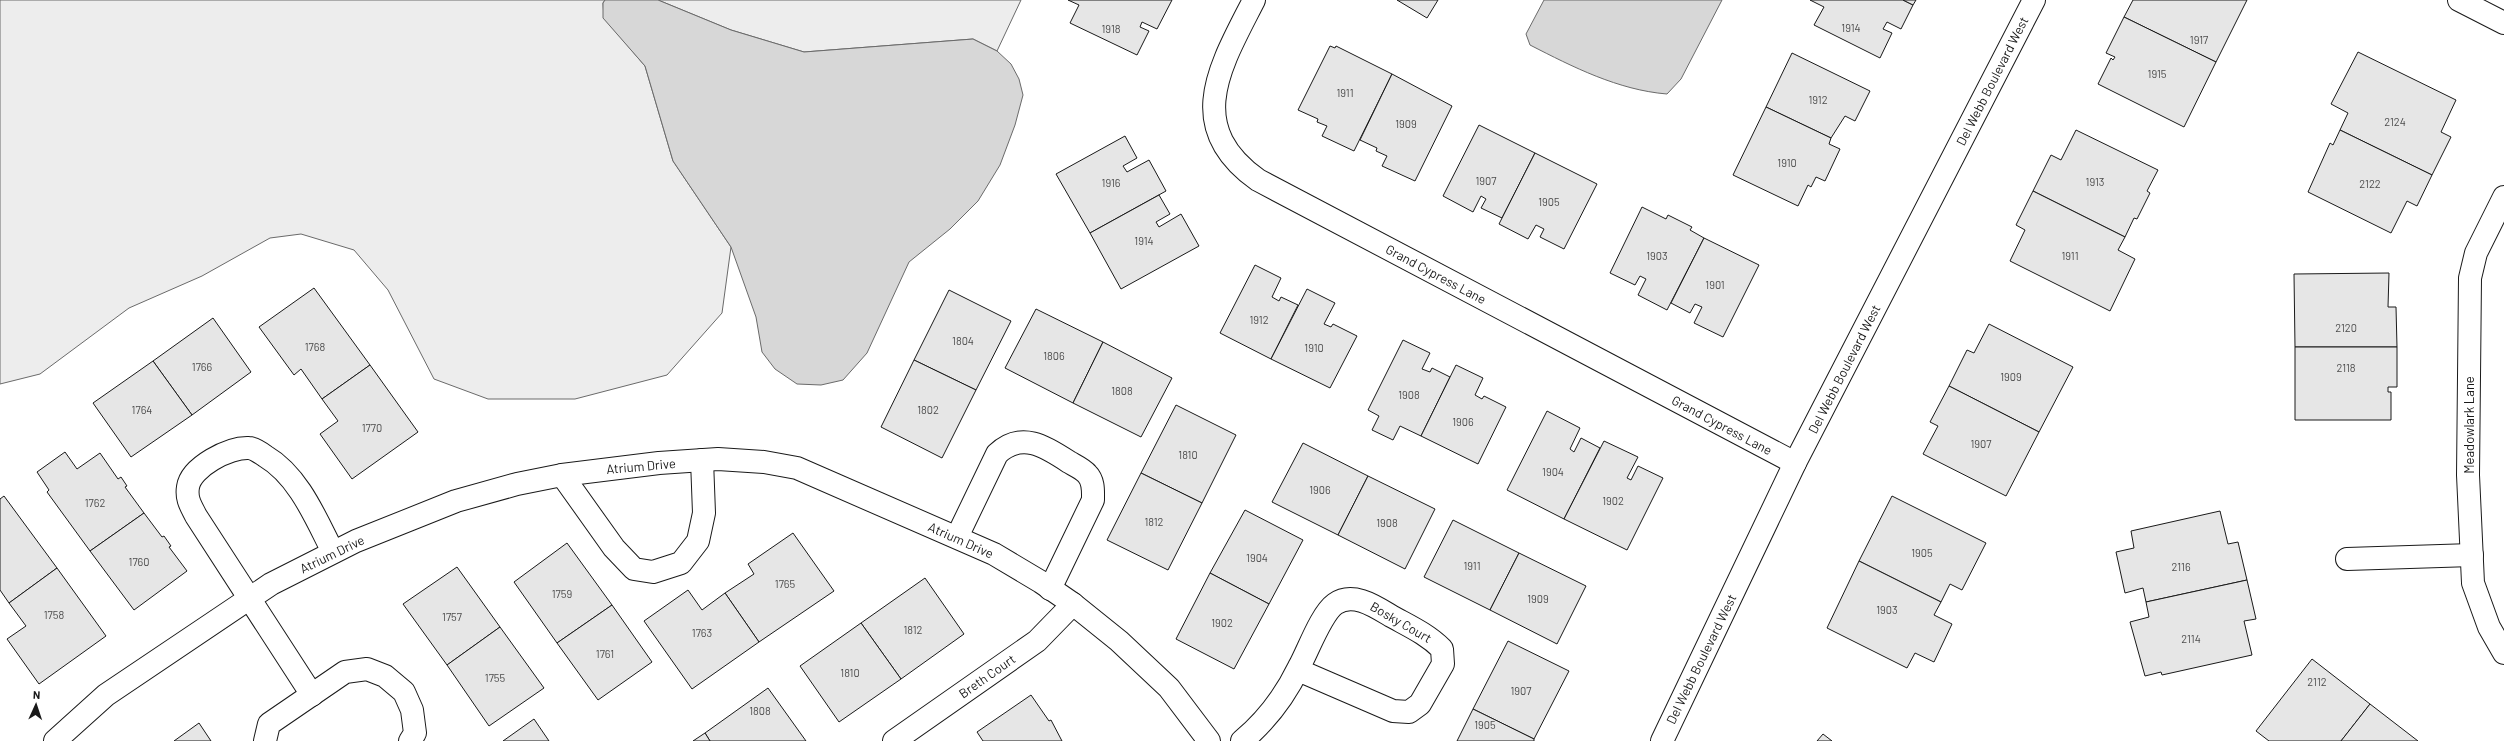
<svg xmlns="http://www.w3.org/2000/svg" width="2504" height="741" font-family="Barlow,sans-serif">
<rect width="100%" height="100%" fill="#fff"/>
<g fill="#ededed" stroke="#6a6a6a">
<path d="M0 0H605L603 3 604 18 645 66 673 161 731 247 722 313 667 375 575 399H488L434 379 388 290 354 250 301 234 270 238 202 276 129 308 40 374 0 384Z"/>
<path d="M658 0H1021L997 51 973 39 804 52 731 30Z"/>
</g>
<g fill="#d7d7d7" stroke="#6a6a6a">
<path d="M605 0H658L731 30 804 52 973 39 997 51 1011 64 1019 79 1023 95 1015 125 1000 165 978 201 950 229 909 262 867 353 843 380 821 385 797 384 775 369 762 352 756 317 731 247 673 161 645 66 603 18V3Z"/>
<path d="M1544 0H1722L1681 79 1667 94C1618 90 1573 67 1530 45L1526 34Z"/>
</g>
<g fill="#e6e6e6" stroke="#1a1a1a">
<path d="M1068 0H1172L1157 29 1142 22 1140 27 1149 31 1137 55 1070 23 1079 5Z"/>
<path d="M1397 0H1438L1427 18Z"/>
<path d="M1810 0H1903L1913 5 1901 29 1887 22 1883 29 1892 33 1880 58 1814 25 1824 7Z"/>
<path d="M1903 0H1916L1913 5Z"/>
<path d="M2133 0H2247L2216 62 2124 17Z"/>
<path d="M2124 17 2216 62 2184 127 2098 84 2111 58 2113 60 2115 57 2106 53Z"/>
<path d="M1330 46 1335 48 1336 46 1392 74 1354 151 1322 136 1327 126 1317 122 1318 119 1298 110Z"/>
<path d="M2358 52 2456 100 2441 132 2451 137 2432 175 2340 130 2348 113 2331 104Z"/>
<path d="M1792 53 1870 91 1855 121 1845 116 1831 138 1766 107Z"/>
<path d="M1392 74 1452 106 1415 181 1382 166 1387 156 1376 151 1377 148 1360 140Z"/>
<path d="M1766 107 1831 138 1829 144 1840 149 1825 181 1816 177 1811 187 1808 185 1798 206 1733 175Z"/>
<path d="M1479 125 1535 153 1502 218 1481 208 1486 199 1481 196 1473 212 1443 196Z"/>
<path d="M2076 130 2158 170 2147 191 2150 193 2137 219 2134 218 2125 237 2033 191 2051 155 2061 160Z"/>
<path d="M2340 130 2432 175 2417 206 2407 201 2391 233 2308 192 2330 143 2333 145Z"/>
<path d="M1125 136 1137 158 1123 166 1127 172 1149 160 1166 191 1090 233 1056 174Z"/>
<path d="M1535 153 1597 184 1564 249 1540 237 1544 229 1536 225 1528 239 1499 224Z"/>
<path d="M2033 191 2125 237 2118 250 2135 259 2110 311 2010 261 2025 230 2016 225Z"/>
<path d="M1159 195 1170 214 1156 222 1159 227 1181 214 1199 246 1121 289 1090 233Z"/>
<path d="M1642 207 1666 219 1668 215 1692 227 1690 230 1704 238 1667 310 1638 295 1646 279 1640 276 1635 285 1610 273Z"/>
<path d="M1704 238 1759 265 1723 337 1694 323 1702 307 1695 304 1690 313 1671 303Z"/>
<path d="M1255 265 1281 278 1272 297 1279 301 1281 297 1298 305 1271 359 1220 333Z"/>
<path d="M2389 273 2388 307H2396L2397 347H2295L2294 274Z"/>
<path d="M314 288 370 365 322 399 301 369 294 375 259 327Z"/>
<path d="M1307 289 1335 303 1324 324 1331 327 1333 324 1357 336 1330 388 1271 359Z"/>
<path d="M949 290 1011 321 976 390 914 360Z"/>
<path d="M1036 309 1103 342 1073 403 1005 368Z"/>
<path d="M213 318 251 372 192 415 153 361Z"/>
<path d="M1989 324 2073 367 2039 432 1949 386 1967 350 1974 353Z"/>
<path d="M1403 340 1430 353 1422 369 1430 372 1432 368 1450 377 1421 436 1400 426 1393 440 1372 430 1379 416 1368 410Z"/>
<path d="M1103 342 1172 378 1141 437 1073 403Z"/>
<path d="M2295 347H2397V387H2388V392H2391V420H2295Z"/>
<path d="M914 360 976 390 942 458 881 427Z"/>
<path d="M153 361 192 415 131 457 93 403Z"/>
<path d="M370 365 418 432 352 479 320 434 338 421 322 399Z"/>
<path d="M1456 365 1483 378 1475 395 1482 399 1484 396 1506 407 1478 464 1421 436Z"/>
<path d="M1949 386 2039 432 2006 496 1923 454 1938 426 1930 422Z"/>
<path d="M1176 405 1236 435 1202 503 1141 473Z"/>
<path d="M1547 411 1580 428 1570 449 1574 452 1581 438 1600 448 1564 519 1507 490Z"/>
<path d="M1604 441 1638 457 1627 478 1631 480 1638 466 1663 478 1627 550 1564 519Z"/>
<path d="M1303 443 1368 476 1338 535 1272 502Z"/>
<path d="M65 452 77 469 100 453 118 479 121 477 127 486 125 487 144 513 90 551 47 492 49 490 37 472Z"/>
<path d="M1141 473 1202 503 1168 570 1107 540Z"/>
<path d="M1368 476 1435 509 1405 569 1338 535Z"/>
<path d="M4 496 57 568 9 603 0 590V499Z"/>
<path d="M1892 496 1986 543 1962 590 1950 584 1941 602 1859 561Z"/>
<path d="M1245 510 1303 540 1269 604 1210 573Z"/>
<path d="M2220 511 2228 544 2238 542 2247 580 2146 602 2143 588 2125 593 2116 552 2134 548 2131 531Z"/>
<path d="M144 513 162 537 164 536 171 546 169 547 187 571 134 610 90 551Z"/>
<path d="M1453 520 1519 553 1490 610 1424 577Z"/>
<path d="M793 533 834 591 759 642 725 593 754 574 748 564Z"/>
<path d="M567 543 612 605 557 643 514 582Z"/>
<path d="M1519 553 1586 586 1557 644 1490 610Z"/>
<path d="M1859 561 1941 602 1934 615 1952 624 1934 662 1915 653 1907 668 1827 628Z"/>
<path d="M457 567 500 627 447 665 403 604Z"/>
<path d="M57 568 106 636 39 684 7 639 26 626 9 603Z"/>
<path d="M1210 573 1269 604 1234 669 1176 639Z"/>
<path d="M925 578 964 634 901 679 861 623Z"/>
<path d="M2247 580 2256 619 2244 621 2252 655 2162 675 2161 672 2145 676 2130 622 2149 617 2146 602Z"/>
<path d="M688 590 702 610 725 593 759 642 692 689 644 621Z"/>
<path d="M612 605 652 662 598 700 557 643Z"/>
<path d="M861 623 901 679 839 722 800 666Z"/>
<path d="M500 627 544 688 489 726 447 665Z"/>
<path d="M1508 641 1569 671 1534 739 1473 709Z"/>
<path d="M2312 659 2370 704 2341 741H2269L2256 731Z"/>
<path d="M768 688 806 741H710L705 733Z"/>
<path d="M1031 695 1049 721 1051 720 1062 741H983L977 732Z"/>
<path d="M2370 704 2418 741H2341Z"/>
<path d="M1473 709 1534 739V741H1457Z"/>
<path d="M534 719 549 741H503Z"/>
<path d="M199 723 211 741H174Z"/>
<path d="M705 733 710 741H693Z"/>
<path d="M1823 734 1832 741H1817Z"/>
</g>
<g fill="none" stroke-linecap="round" stroke-linejoin="round">
<defs>
<g id="street">
<path d="M1254 0C1221 65 1182 126 1258 180L1795 463"/>
<path d="M2459 0 2504 23"/>
<path d="M2504 197 2476 253 2470 278 2468 475 2473 583 2489 627 2504 653"/>
<path d="M562 475 614 548 634 569 653 572 681 563 698 541 704 513 702 460"/>
<path d="M957 537 997 454C1021 431 1045 446 1069 462 1074 465 1083 469 1087 474 1094 481 1093 491 1093 500L1050 589"/>
<path d="M2347 559 2472 555"/>
<path d="M312 695 196 516C191 506 186 499 188 487 191 467 229 447 249 448 253 448 261 453 265 456 299 476 316 519 333 552"/>
<path d="M55 741 106 695 271 584 356 541 456 501 517 484 562 475 659 463 718 459 764 462 797 468 994 554 1041 582 1073 604 1119 641 1169 688 1209 741"/>
<path d="M265 741 269 724 345 672 367 669 385 676 404 692 412 710 415 733 410 741"/>
<path d="M894 741 1037 641 1073 604"/>
<path d="M1242 741C1266 721 1285 696 1299 667 1308 651 1321 614 1335 604 1353 591 1376 607 1391 616 1409 626 1427 634 1442 649L1443 664 1420 704 1409 712 1393 711 1298 670"/>
</g>
<path id="secondary" d="M1662 741 1795 463 2034 0"/>
</defs>
<use href="#street" stroke="#1a1a1a" stroke-width="24"/>
<use href="#secondary" stroke="#1a1a1a" stroke-width="24"/>
<use href="#street" stroke="#fff" stroke-width="22"/>
<use href="#secondary" stroke="#fff" stroke-width="22"/>
</g>
<g text-anchor="middle" dominant-baseline="central" stroke-width="3" stroke-linejoin="round" paint-order="stroke">
<g font-size="11" fill="#4d4d4d">
<text x="1851" y="27">1914</text>
<text x="1111" y="28">1918</text>
<text x="2199" y="39">1917</text>
<text x="2157" y="73">1915</text>
<text x="1345" y="92">1911</text>
<text x="1818" y="99">1912</text>
<text x="2395" y="121">2124</text>
<text x="1406" y="123">1909</text>
<text x="1787" y="162">1910</text>
<text x="1486" y="180">1907</text>
<text x="2095" y="181">1913</text>
<text x="1111" y="182">1916</text>
<text x="2370" y="183">2122</text>
<text x="1549" y="201">1905</text>
<text x="1144" y="240">1914</text>
<text x="1657" y="255">1903</text>
<text x="2070" y="255">1911</text>
<text x="1715" y="284">1901</text>
<text x="1259" y="319">1912</text>
<text x="2346" y="327">2120</text>
<text x="963" y="340">1804</text>
<text x="315" y="346">1768</text>
<text x="1314" y="347">1910</text>
<text x="1054" y="355">1806</text>
<text x="202" y="366">1766</text>
<text x="2346" y="367">2118</text>
<text x="2011" y="376">1909</text>
<text x="1122" y="390">1808</text>
<text x="1409" y="394">1908</text>
<text x="142" y="409">1764</text>
<text x="928" y="409">1802</text>
<text x="1463" y="421">1906</text>
<text x="372" y="427">1770</text>
<text x="1981" y="443">1907</text>
<text x="1188" y="454">1810</text>
<text x="1553" y="471">1904</text>
<text x="1320" y="489">1906</text>
<text x="1613" y="500">1902</text>
<text x="95" y="502">1762</text>
<text x="1154" y="521">1812</text>
<text x="1387" y="522">1908</text>
<text x="1922" y="552">1905</text>
<text x="1257" y="557">1904</text>
<text x="139" y="561">1760</text>
<text x="1472" y="565">1911</text>
<text x="2181" y="566">2116</text>
<text x="785" y="583">1765</text>
<text x="562" y="593">1759</text>
<text x="1538" y="598">1909</text>
<text x="1887" y="609">1903</text>
<text x="54" y="614">1758</text>
<text x="452" y="616">1757</text>
<text x="1222" y="622">1902</text>
<text x="913" y="629">1812</text>
<text x="702" y="632">1763</text>
<text x="2191" y="638">2114</text>
<text x="605" y="653">1761</text>
<text x="850" y="672">1810</text>
<text x="495" y="677">1755</text>
<text x="2317" y="681">2112</text>
<text x="1521" y="690">1907</text>
<text x="760" y="710">1808</text>
<text x="1485" y="724">1905</text>
</g>
<g font-size="13" fill="#1a1a1a" stroke="#fff">
<text transform="translate(1992 81) rotate(-63)">Del Webb Boulevard West</text>
<text transform="translate(1436 274) rotate(28)">Grand Cypress Lane</text>
<text transform="translate(1844 369) rotate(-63)">Del Webb Boulevard West</text>
<text transform="translate(1722 425) rotate(28)">Grand Cypress Lane</text>
<text transform="translate(2469 425) rotate(-90)">Meadowlark Lane</text>
<text transform="translate(641 466) rotate(-5)">Atrium Drive</text>
<text transform="translate(961 540) rotate(24)">Atrium Drive</text>
<text transform="translate(332 554) rotate(-26)">Atrium Drive</text>
<text transform="translate(1401 622) rotate(30)">Bosky Court</text>
<text transform="translate(1701 659) rotate(-64)">Del Webb Boulevard West</text>
<text transform="translate(987 676) rotate(-35)">Breth Court</text>
</g>
</g>
<g transform="translate(36 705) rotate(3)" stroke="#ffffff" stroke-width="3" paint-order="stroke">
<path d="M0-3L7 15L0 10L-7 15Z" fill="#1a1a1a"/>
<text y="-6" font-size="11" font-weight="bold" text-anchor="middle" fill="#1a1a1a">N</text>
</g>
</svg>
